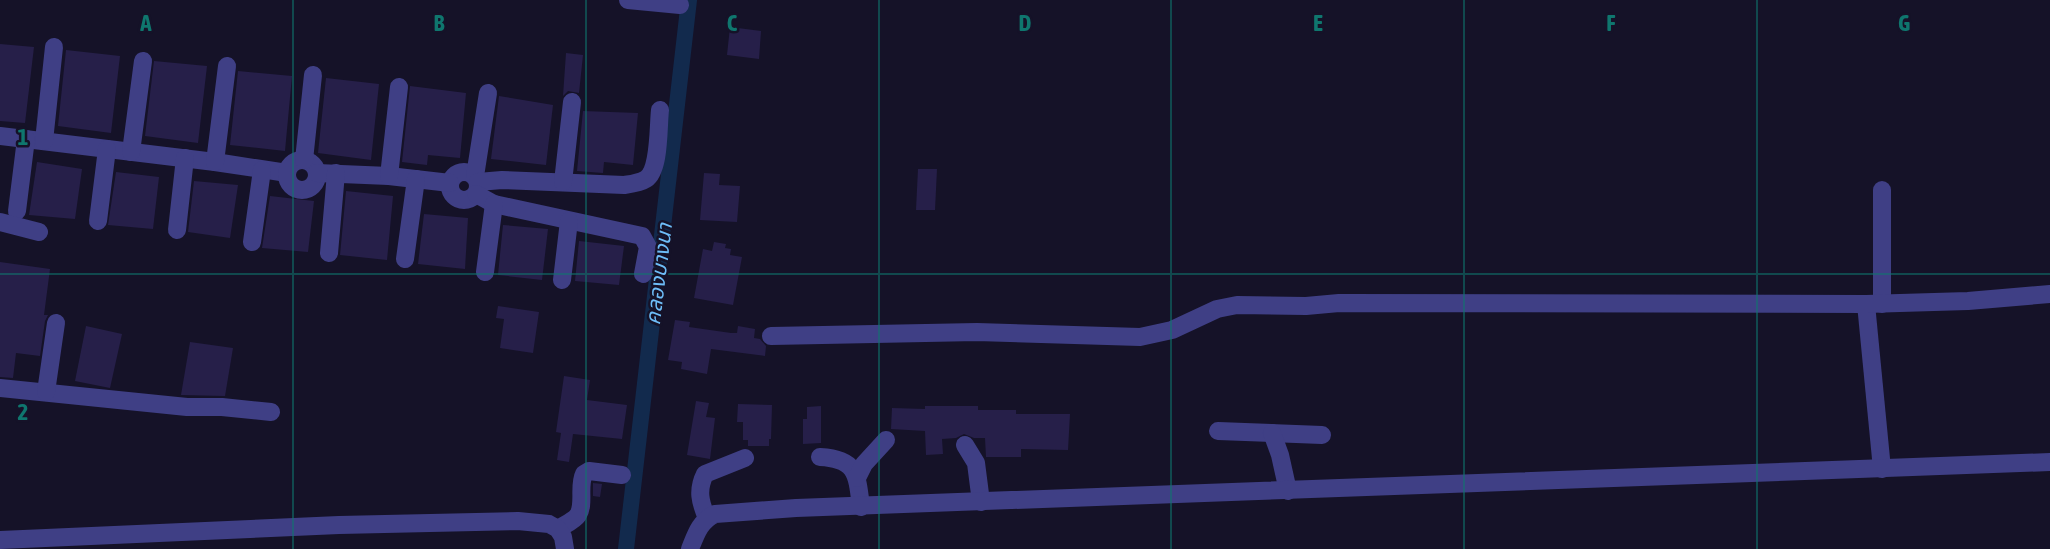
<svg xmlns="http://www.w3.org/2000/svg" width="2050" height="549" font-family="'Asap Condensed','Noto Sans Thai',sans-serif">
<rect width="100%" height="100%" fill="#151228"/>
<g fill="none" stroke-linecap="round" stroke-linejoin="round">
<path stroke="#122a4d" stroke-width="16" d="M626 549 689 0"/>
</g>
<g fill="#261f49">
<path d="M730 27 761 31 759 59 727 55Z"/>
<path d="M0 44 34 47 25 123 0 121Z"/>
<path d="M66 50 120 56 111 133 58 126Z"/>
<path d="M566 53 583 55 579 93 568 91 563 96Z"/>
<path d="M154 61 207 66 198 143 145 136Z"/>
<path d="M238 71 292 76 285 151 230 145Z"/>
<path d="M326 78 379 84 371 160 318 153Z"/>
<path d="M410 86 466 93 460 158 428 155 427 165 402 162Z"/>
<path d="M499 96 553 105 546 165 491 159Z"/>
<path d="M583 111 638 113 633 165 604 162 603 173 577 171Z"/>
<path d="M37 162 82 169 75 219 29 215Z"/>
<path d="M918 169H937L935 210H916Z"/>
<path d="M116 172 159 177 153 229 108 225Z"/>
<path d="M704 173 720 174 719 185 740 186 737 222 700 220Z"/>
<path d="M194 181 238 185 230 238 188 232Z"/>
<path d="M346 191 393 196 387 260 340 255Z"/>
<path d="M270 196 314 201 308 252 262 248Z"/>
<path d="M424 214 468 218 465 269 418 264Z"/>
<path d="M503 225 548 229 542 280 498 275Z"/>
<path d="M579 241 624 246 619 285 575 281Z"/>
<path d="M714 242 726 244 725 248 731 249 730 255 742 257 733 305 694 298 703 249 712 251Z"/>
<path d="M0 262 50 269 44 315H48L45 321 40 356 16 353 13 378 0 377Z"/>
<path d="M498 306 539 312 533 353 500 348 504 319 496 318Z"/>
<path d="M675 320 690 322 689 327 731 333H737L738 326 755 329 754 338 760 339 766 346 765 356 711 349 707 374 681 369 682 362 668 360Z"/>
<path d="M86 326 122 334 110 388 75 381Z"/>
<path d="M190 342 233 348 225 396 181 395Z"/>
<path d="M564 376 590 380 587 400 627 405 622 439 573 434 569 462 557 460 561 433 556 432Z"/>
<path d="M696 401 709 403 706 417 715 418 710 459 687 455Z"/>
<path d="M738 404 772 405 771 439H769V446H748V440H743V422H737Z"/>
<path d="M821 406V443L803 444V419H807V407Z"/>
<path d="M925 406H978V410H1016V414H1070L1068 450 1021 449V457H986L985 438H974L964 434 956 438 942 439 943 454 926 455 925 431 891 429 892 408 925 409Z"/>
<path d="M593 483 602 484 600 497 593 496Z"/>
</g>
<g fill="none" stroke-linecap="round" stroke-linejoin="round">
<g stroke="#3f3f85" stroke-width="18">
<path d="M628 0 680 5"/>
<path d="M0 136 215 162 287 173"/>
<path d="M44 141 54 47"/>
<path d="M131 152 143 61"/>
<circle cx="302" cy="175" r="15"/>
<path d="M304 160 313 75"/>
<path d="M215 162 227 66"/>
<circle cx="464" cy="186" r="14"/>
<path d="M317 173 389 176 450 183"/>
<path d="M389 176 399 87"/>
<path d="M475 176 488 93"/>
<path d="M478 182 502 180 624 185C631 184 640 183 646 179 660 170 658 127 660 110"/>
<path d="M563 182 572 102"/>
<path d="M476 194 494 204 642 236 648 247 643 274"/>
<path d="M17 211 26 139"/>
<path d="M98 221 107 149"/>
<path d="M0 222 39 232"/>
<path d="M177 230 185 158"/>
<path d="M252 242 262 170"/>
<path d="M329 253 336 173"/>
<path d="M405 259 416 179"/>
<path d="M485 272 494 204"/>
<path d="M562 280 569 221"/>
<path d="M1866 304 1882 469"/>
<path d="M1882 304V190"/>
<path d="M771 336 977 332 1140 337 1172 330 1217 309 1237 305 1306 306 1339 303 1866 304 1968 301 2050 294"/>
<path d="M0 388 187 407H222L271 412"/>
<path d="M46 392 56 323"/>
<path d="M1218 431 1322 435"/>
<path d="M1272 433 1280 455 1288 491"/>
<path d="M965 445 976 463 981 502"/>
<path d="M820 457C857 459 857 474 861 507"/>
<path d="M857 478 864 464 886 440"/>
<path d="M707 518C700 502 697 490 705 474L745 458"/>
<path d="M558 529C564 525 574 521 578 515 585 504 578 486 584 474L589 471 622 475"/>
<path d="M0 540 339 525 518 521 549 524 558 529 563 537 565 549"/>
<path d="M690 549C696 534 700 521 715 514L796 508 2050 462"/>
</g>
</g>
<path fill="none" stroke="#0f766e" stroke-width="2" stroke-opacity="0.55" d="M293 0V549M586 0V549M879 0V549M1171 0V549M1464 0V549M1757 0V549M0 274H2050"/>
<g text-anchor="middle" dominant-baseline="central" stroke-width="5" stroke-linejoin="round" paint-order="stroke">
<g font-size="21" font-style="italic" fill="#6ebdf8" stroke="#151228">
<text transform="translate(658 274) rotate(-83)">คลองบางนา</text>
</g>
</g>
<g font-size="23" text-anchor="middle" font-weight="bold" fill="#0f766e" stroke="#151228" stroke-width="5" stroke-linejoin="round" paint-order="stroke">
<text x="146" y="31">A</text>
<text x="439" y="31">B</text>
<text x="732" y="31">C</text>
<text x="1025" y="31">D</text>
<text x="1318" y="31">E</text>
<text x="1611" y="31">F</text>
<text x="1904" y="31">G</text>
<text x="23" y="145">1</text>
<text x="23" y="420">2</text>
</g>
</svg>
